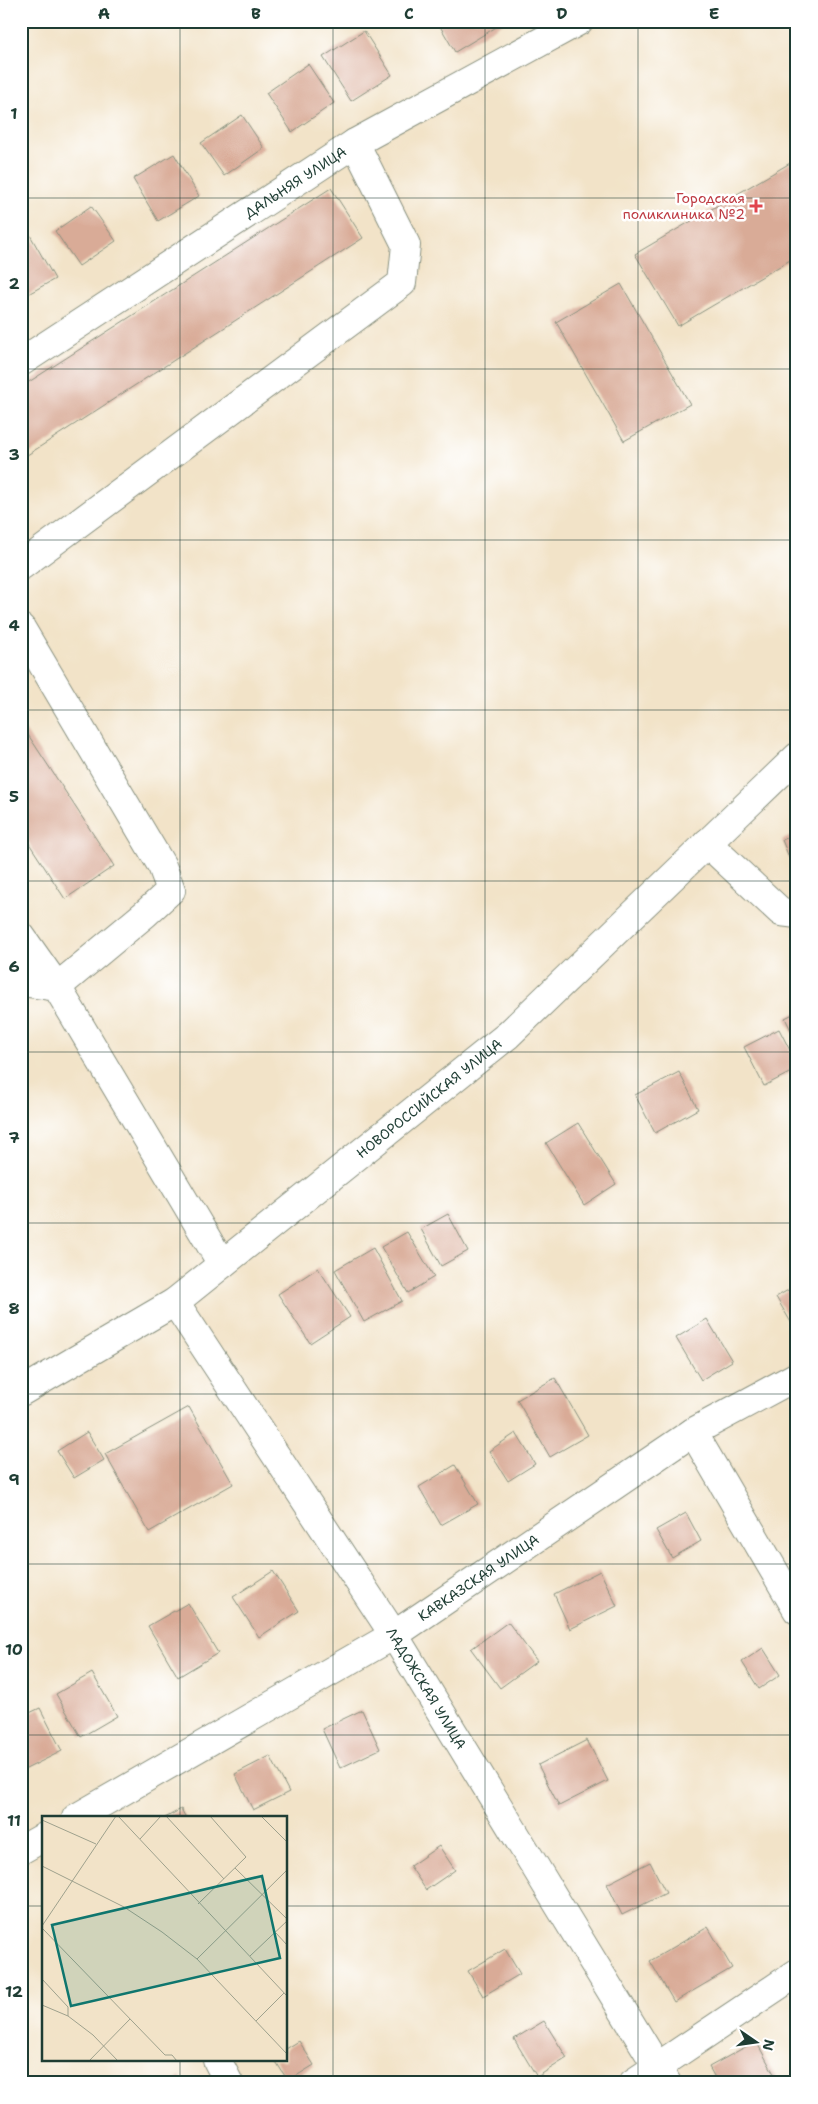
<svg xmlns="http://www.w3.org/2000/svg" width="818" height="2104" font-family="'Shantell Sans',sans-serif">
<rect width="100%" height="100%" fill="#fff"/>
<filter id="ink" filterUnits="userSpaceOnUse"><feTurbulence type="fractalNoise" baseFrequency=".02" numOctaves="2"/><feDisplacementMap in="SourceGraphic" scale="10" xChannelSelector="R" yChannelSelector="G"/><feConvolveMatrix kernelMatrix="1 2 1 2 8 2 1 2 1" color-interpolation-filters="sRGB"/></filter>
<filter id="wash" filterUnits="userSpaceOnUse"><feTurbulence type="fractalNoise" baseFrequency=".0096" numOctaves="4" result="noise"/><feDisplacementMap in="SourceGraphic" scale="20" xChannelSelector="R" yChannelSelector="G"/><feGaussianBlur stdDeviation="1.12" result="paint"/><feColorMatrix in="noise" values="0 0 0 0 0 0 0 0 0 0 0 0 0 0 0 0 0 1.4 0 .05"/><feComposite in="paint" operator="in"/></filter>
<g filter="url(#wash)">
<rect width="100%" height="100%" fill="#f2e3c8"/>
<g id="blocks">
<g fill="#d9ab97">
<path d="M437 21H502L503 23 455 52Z"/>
<path d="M364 31 392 75 351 101 323 57Z"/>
<path d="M308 64 334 103 292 132 266 93Z"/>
<path d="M242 115 264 148 224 176 201 143Z"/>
<path d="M174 154 199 196 158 221 133 179Z"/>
<path d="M797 159V256L678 326 635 254Z"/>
<path d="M331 188 363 238 21 459V387Z"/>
<path d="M91 206 116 241 79 266 55 231Z"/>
<path d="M30 235 55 279 21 298V240Z"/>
<path d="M621 284 690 404 624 441 556 322Z"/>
<path d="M21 724 114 866 65 899 21 831Z"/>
<path d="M797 834V877L782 840Z"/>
<path d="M797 1012V1042L785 1018Z"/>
<path d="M779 1029 797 1064V1069L764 1086 744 1047Z"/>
<path d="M679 1072 698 1109 655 1133 635 1095Z"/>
<path d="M578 1123 616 1184 584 1205 546 1143Z"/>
<path d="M448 1214 468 1251 441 1266 421 1229Z"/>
<path d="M407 1232 434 1277 408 1293 381 1247Z"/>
<path d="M373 1248 402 1301 364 1322 335 1270Z"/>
<path d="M318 1268 350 1317 310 1343 278 1294Z"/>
<path d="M797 1285V1321L792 1324 776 1297Z"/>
<path d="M707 1319 732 1361 701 1380 676 1338Z"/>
<path d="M555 1378 588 1435 550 1457 517 1400Z"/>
<path d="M189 1407 233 1484 149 1532 105 1454Z"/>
<path d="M87 1432 104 1460 74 1478 57 1451Z"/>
<path d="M516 1433 535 1464 508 1481 489 1451Z"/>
<path d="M455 1465 478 1504 441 1525 419 1487Z"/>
<path d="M686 1513 701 1541 672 1558 656 1530Z"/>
<path d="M273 1571 299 1611 259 1637 233 1597Z"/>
<path d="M600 1571 617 1606 570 1629 554 1594Z"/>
<path d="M188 1603 218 1653 178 1677 148 1626Z"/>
<path d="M508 1622 537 1661 500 1688 471 1649Z"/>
<path d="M763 1648 780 1675 759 1689 742 1662Z"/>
<path d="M92 1673 117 1716 81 1737 56 1694Z"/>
<path d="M40 1708 62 1751 22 1771 21 1717Z"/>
<path d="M362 1710 380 1749 340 1768 322 1729Z"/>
<path d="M587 1740 608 1781 559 1806 538 1765Z"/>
<path d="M270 1756 289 1792 253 1810 235 1774Z"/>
<path d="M181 1809 186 1818H165Z"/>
<path d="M439 1846 455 1870 426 1890 410 1866Z"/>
<path d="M650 1862 666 1893 622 1915 607 1884Z"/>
<path d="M708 1927 732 1968 674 2002 650 1961Z"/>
<path d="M505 1949 520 1974 483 1996 468 1971Z"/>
<path d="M544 2021 567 2058 537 2077 514 2039Z"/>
<path d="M299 2041 314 2065 288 2081 275 2060H286V2049Z"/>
<path d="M756 2041 779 2083H718L709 2067Z"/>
<path d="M180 2077 184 2083H171Z"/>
</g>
</g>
</g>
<g filter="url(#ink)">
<use href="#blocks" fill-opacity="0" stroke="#88907e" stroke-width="1"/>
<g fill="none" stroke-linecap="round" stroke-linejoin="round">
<defs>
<g id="minor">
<path id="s1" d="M21 362 355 143 579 21"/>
<path d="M21 566 402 283 406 245 355 143"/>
<path d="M21 628 162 866 171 890 145 914 57 987 21 936"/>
<path d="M707 843 781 912 797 914"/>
<path d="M21 982 57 987 222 1264"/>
<path id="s2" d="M175 1302 394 1635 667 2083"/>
<path id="s3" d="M21 1392 175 1302 508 1035 797 757"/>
<path d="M693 1432 797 1610"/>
<path id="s4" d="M76 1818 394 1635 693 1432 797 1376"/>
<path d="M21 1850 44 1837"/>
<path d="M217 2060 229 2083"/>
<path d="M633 2083 797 1973"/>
</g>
</defs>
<use href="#minor" stroke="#88907e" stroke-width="30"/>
<use href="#minor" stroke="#fff" stroke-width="28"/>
</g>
</g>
<path fill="none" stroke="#1f3d34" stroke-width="1" stroke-opacity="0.55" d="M180 21V1818M333 21V2083M485 21V2083M638 21V2083M21 198H797M21 369H797M21 540H797M21 710H797M21 881H797M21 1052H797M21 1223H797M21 1394H797M21 1564H797M21 1735H797M21 1906H44M286 1906H797M180 2060V2083"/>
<path fill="#e0444e" stroke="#fff" stroke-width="2" d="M753.5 198.5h5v5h5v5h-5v5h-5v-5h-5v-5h5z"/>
<g text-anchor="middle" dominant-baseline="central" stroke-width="5" stroke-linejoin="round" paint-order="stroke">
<g font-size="14" fill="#1f3d34" stroke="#fff">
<text stroke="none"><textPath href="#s1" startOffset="328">ДАЛЬНЯЯ УЛИЦА</textPath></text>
<text stroke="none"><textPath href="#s3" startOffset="504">НОВОРОССИЙСКАЯ УЛИЦА</textPath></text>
<text stroke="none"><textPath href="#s4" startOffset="469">КАВКАЗСКАЯ УЛИЦА</textPath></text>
<text stroke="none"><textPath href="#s2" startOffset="461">ЛАДОЖСКАЯ УЛИЦА</textPath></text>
</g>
<g font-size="14" fill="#be3a42" stroke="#fff" text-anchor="end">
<text x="745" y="198">Городская<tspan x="745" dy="16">поликлиника №2</tspan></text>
</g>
</g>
<g transform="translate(42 1816)">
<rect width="245" height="245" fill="#f2e3c8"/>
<path fill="none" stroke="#9ea18d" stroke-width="1" d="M76 0 245 180M124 0 182 63M219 0 245 26M0 4 54 28M98 23 119 0M0 50 82 91 120 116 155 143 245 238M193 52 245 103M156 88 204 41 168 0M0 110 74 0M0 112 123 239H130L135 245M234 117 245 129M208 140 245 105M155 143 245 54M0 163 26 191V200L51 219 76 245M0 189 26 200M214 205 242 177M47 245 88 203"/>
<path fill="#0f766e" fill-opacity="0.15" stroke="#0f766e" stroke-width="2.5" d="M220 60 238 142 29 190 10 109Z"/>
<rect width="245" height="245" fill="none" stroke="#1f3d34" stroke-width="2.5"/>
</g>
<rect width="818" height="2104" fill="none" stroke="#fff" stroke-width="55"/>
<g transform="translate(756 2042) rotate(103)" stroke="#ffffff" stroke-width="4" paint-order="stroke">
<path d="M0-4L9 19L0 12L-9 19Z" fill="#1f3d34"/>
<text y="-8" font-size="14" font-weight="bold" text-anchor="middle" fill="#1f3d34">N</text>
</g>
<rect x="28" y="28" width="762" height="2048" fill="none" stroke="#1f3d34" stroke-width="2"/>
<g font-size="16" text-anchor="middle" font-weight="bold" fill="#1f3d34">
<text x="104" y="19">A</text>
<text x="256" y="19">B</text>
<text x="409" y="19">C</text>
<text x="562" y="19">D</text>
<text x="714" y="19">E</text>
<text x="14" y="119">1</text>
<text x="14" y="289">2</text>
<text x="14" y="460">3</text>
<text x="14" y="631">4</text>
<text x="14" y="802">5</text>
<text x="14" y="972">6</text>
<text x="14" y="1143">7</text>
<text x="14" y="1314">8</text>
<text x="14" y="1485">9</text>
<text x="14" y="1655">10</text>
<text x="14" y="1826">11</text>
<text x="14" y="1997">12</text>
</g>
</svg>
